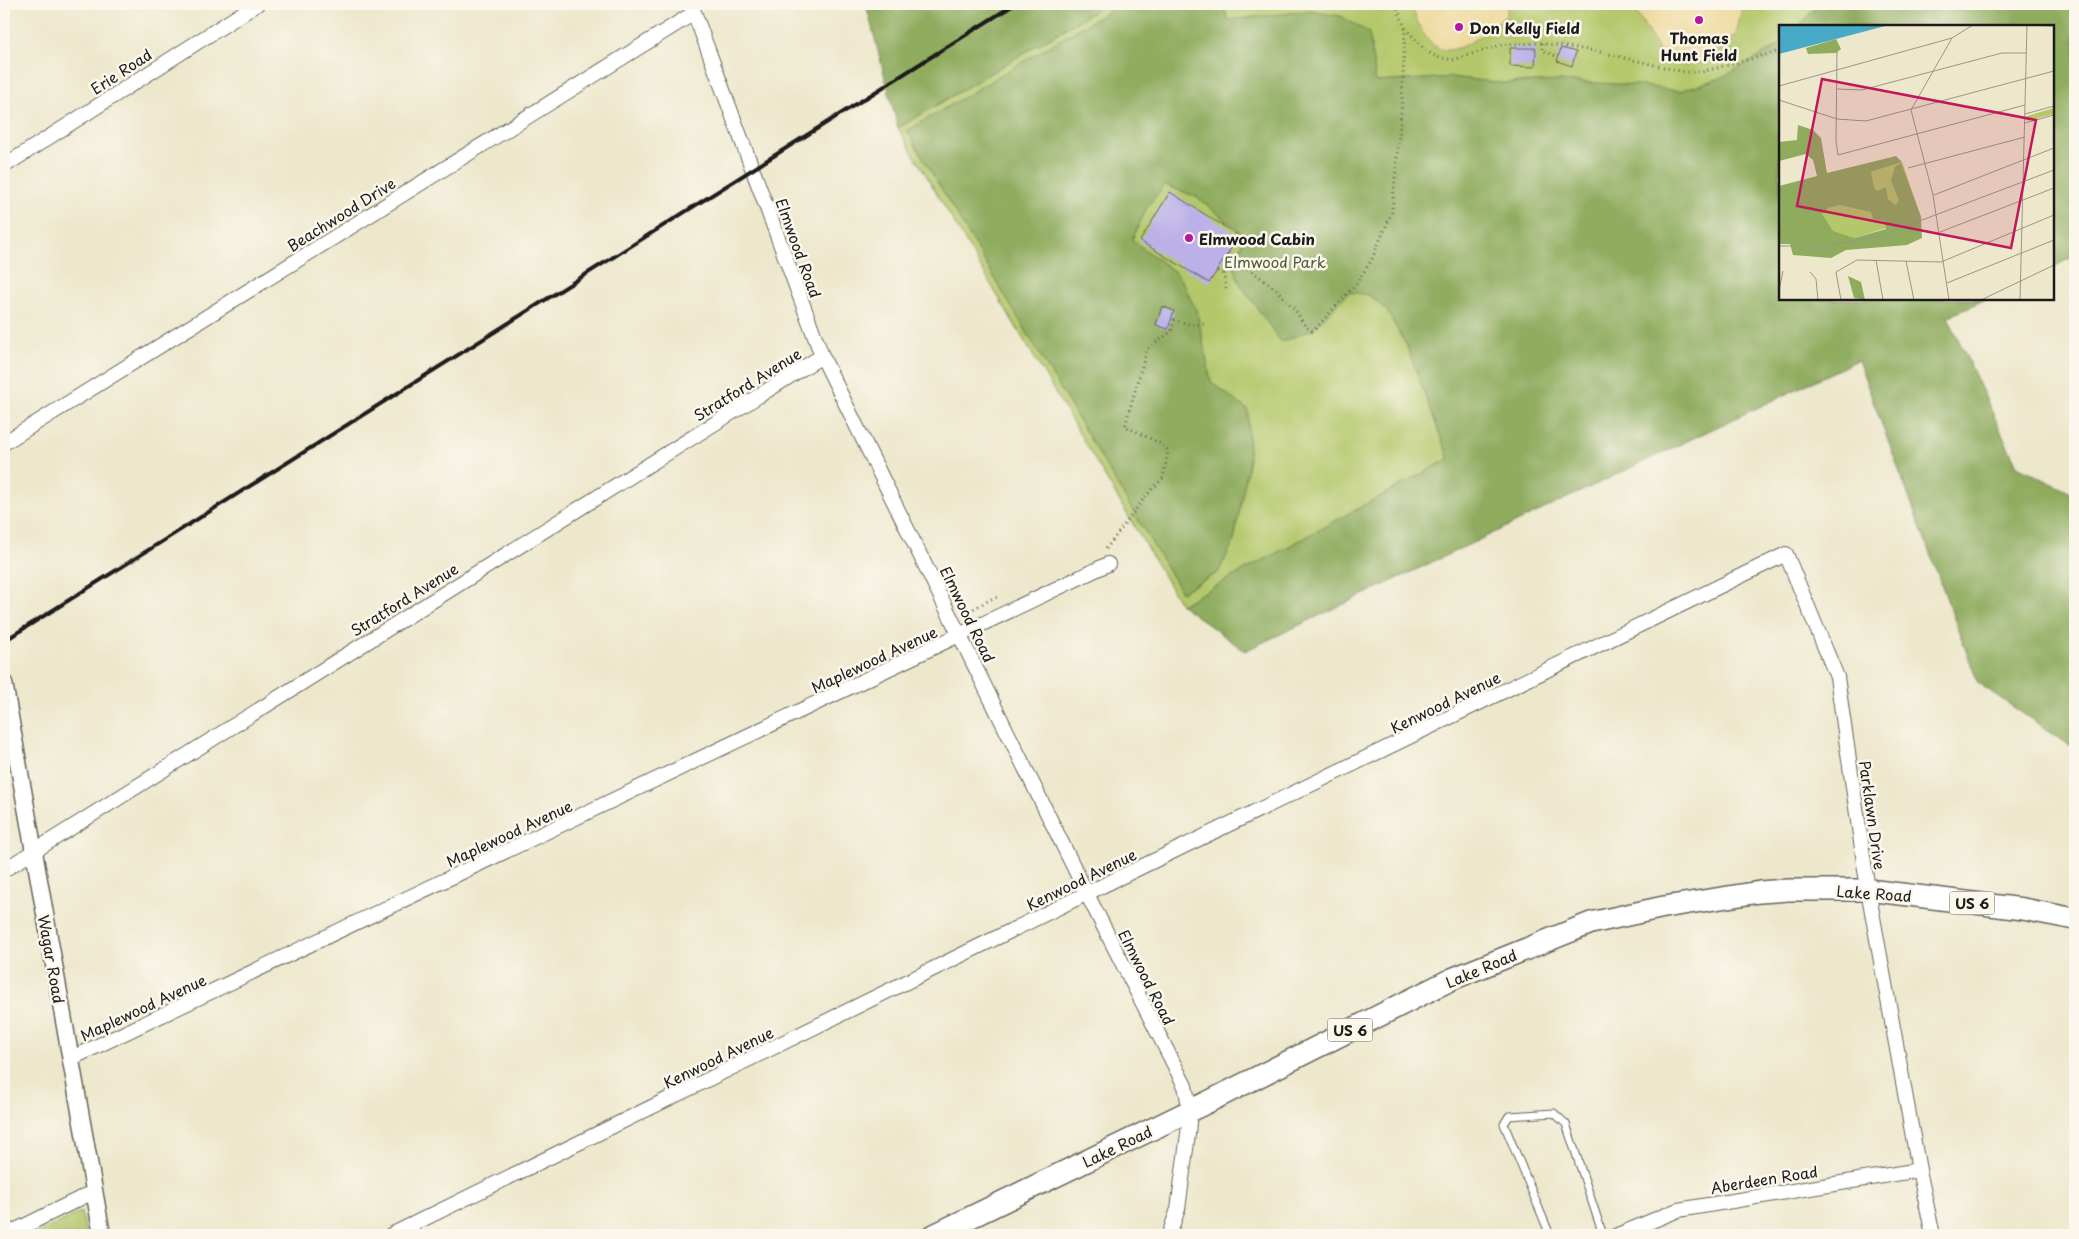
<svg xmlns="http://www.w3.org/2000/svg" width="2079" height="1239" font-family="'Playpen Sans',sans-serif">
<rect width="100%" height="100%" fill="#fbf7ec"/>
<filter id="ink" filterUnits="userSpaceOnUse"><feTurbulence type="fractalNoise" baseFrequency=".02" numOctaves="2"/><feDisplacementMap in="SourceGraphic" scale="10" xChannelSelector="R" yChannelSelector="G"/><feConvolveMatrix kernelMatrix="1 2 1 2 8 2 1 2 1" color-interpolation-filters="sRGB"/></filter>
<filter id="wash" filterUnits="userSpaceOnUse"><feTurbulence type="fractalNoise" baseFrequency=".0096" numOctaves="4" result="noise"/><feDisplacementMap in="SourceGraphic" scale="20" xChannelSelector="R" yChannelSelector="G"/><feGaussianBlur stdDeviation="1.12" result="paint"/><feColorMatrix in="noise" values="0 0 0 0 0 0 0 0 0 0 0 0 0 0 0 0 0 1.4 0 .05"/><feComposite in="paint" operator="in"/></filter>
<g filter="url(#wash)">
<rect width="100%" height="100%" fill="#ede7cc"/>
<g fill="#b4c76a" stroke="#687243">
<path d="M1106 4H1894L1896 26H1780V299L1449 459 1181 605 898 128Z"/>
<path d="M81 1212 87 1235H33Z"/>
</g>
<g fill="#8fac5e" stroke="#56643d">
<path d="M866 4H1106L898 128Z"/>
<path d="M1120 4H1223L1228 20 1308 11 1341 16 1369 33 1376 82 1452 77 1501 83 1559 81 1637 85 1679 91 1721 78 1780 45V299H1986L1948 317 2017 466 2075 495V746L2069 745 1978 683 1858 360 1245 651 1181 605 1449 459 1407 347 1387 311 1369 295 1349 292 1313 329 1281 342 1239 282 1233 262 1243 242V234L1197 197 1165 185 1147 207 1132 240 1175 272 1183 283 1197 312 1211 382 1248 410 1249 459 1234 541 1218 573 1181 592 907 131Z"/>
<path d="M1819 4H2075V256L2053 267V26H1799Z"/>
</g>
<g fill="#eeda9e" stroke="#857b5d">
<path d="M1410 4H1507V15C1490 27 1458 60 1436 47 1422 39 1416 17 1410 4Z"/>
<path d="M1638 4H1741V14L1736 35 1702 62 1684 65 1661 54 1637 13Z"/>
</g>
<g id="blocks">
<g fill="#bbb1e8">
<path d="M1510 48H1536L1535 67 1510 66Z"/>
<path d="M1561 48 1576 52 1572 66 1557 61Z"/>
<path d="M1170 192 1239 236 1209 283 1140 241Z"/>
<path d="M1162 306 1174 311 1168 329 1156 325Z"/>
</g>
</g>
</g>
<g filter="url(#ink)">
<use href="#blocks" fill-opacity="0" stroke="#65635a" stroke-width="1"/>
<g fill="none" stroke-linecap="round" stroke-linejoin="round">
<defs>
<path id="service" d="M1550 1235 1504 1124 1509 1116 1554 1113 1566 1124 1603 1235"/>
<g id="minor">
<path d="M691 4 822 356 1087 894 1185 1086 1190 1110 1188 1134 1178 1209 1169 1235"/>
<path d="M4 166 257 4"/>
<path d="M4 443 694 13"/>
<path d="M4 870 822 356"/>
<path d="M70 1059 1108 564"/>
<path d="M6 1235 93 1192"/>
<path d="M391 1235 1104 885 1786 554 1837 677 1868 890 1919 1170 1933 1235"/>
<path d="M1618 1235 1678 1210 1919 1170"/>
</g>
<path id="tertiary" d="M4 683 102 1235"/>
<path id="primary" d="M934 1235 1210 1101 1452 979 1591 923 1664 907 1760 892 1788 890H1868L2023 909 2075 919"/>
</defs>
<use href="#service" stroke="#65635a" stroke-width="9"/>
<use href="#minor" stroke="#65635a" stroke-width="16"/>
<use href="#tertiary" stroke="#65635a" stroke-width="19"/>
<use href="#primary" stroke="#65635a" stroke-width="24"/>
<g stroke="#65635a" stroke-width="3" stroke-dasharray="1 4" stroke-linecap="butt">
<path d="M1405 28 1426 51 1437 57 1453 60 1504 44 1542 43 1596 51 1684 72H1702L1780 51"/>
<path d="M1542 43V50L1558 57"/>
<path d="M1228 253 1277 290 1295 310 1305 326 1312 331 1316 328 1356 284 1371 261 1392 212 1402 102 1405 28 1396 4"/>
<path d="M1217 271 1224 275"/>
<path d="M1226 289 1224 275 1233 257"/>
<path d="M1106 549 1145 497 1163 478 1168 451 1161 444 1125 426 1147 349 1171 332 1174 320 1192 325 1204 324"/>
<path d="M969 611 993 598 1000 597"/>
</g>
<use href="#service" stroke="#fff" stroke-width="7"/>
<use href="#minor" stroke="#fff" stroke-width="14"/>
<use href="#tertiary" stroke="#fff" stroke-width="16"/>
<use href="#primary" stroke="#fff" stroke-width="21"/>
<path stroke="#1c1c1c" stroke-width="4" d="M4 641 1015 4"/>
</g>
</g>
<g fill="#b5179e" stroke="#fbf7ec" stroke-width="2">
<circle cx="1699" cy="20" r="5"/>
<circle cx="1459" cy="27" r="5"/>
<circle cx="1189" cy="238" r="5"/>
</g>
<g text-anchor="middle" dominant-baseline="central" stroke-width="5" stroke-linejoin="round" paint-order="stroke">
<g fill="#fbf7ec" stroke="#5f5e5a" stroke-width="1">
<rect x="1949.5" y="891.5" width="45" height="23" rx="4"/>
<rect x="1327.5" y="1018.5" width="45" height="23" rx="4"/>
</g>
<g font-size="14" font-weight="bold" fill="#1c1c1c">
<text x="1972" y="903">US 6</text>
<text x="1350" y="1030">US 6</text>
</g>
<g font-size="15" font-weight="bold" fill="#1c1c1c" stroke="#fbf7ec" text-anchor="start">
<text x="1469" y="27">Don Kelly Field</text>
<text x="1699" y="37" text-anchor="middle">Thomas<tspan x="1699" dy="17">Hunt Field</tspan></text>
<text x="1199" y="238">Elmwood Cabin</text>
</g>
<g font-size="15" fill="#1c1c1c" stroke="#fbf7ec">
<text transform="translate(121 71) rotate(-33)">Erie Road</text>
<text transform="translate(341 214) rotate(-32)">Beachwood Drive</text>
<text transform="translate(799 248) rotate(70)">Elmwood Road</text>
<text transform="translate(747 384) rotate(-32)">Stratford Avenue</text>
<text transform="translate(404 599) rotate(-32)">Stratford Avenue</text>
<text transform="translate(968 614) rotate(64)">Elmwood Road</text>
<text transform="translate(874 659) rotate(-25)">Maplewood Avenue</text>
<text transform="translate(1445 702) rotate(-26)">Kenwood Avenue</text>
<text transform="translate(1873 815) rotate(82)">Parklawn Drive</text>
<text transform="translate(509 833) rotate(-25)">Maplewood Avenue</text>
<text transform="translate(1081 879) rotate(-26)">Kenwood Avenue</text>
<text transform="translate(1874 893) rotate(4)">Lake Road</text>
<text transform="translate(52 959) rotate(80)">Wagar Road</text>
<text transform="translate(1481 968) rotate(-23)">Lake Road</text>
<text transform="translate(1147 977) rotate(63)">Elmwood Road</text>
<text transform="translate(143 1007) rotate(-25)">Maplewood Avenue</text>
<text transform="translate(718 1057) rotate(-26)">Kenwood Avenue</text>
<text transform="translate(1117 1146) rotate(-26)">Lake Road</text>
<text transform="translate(1764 1179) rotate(-9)">Aberdeen Road</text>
</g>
<g font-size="15" fill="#515837" stroke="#fbf7ec">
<text x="1275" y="261">Elmwood Park</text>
</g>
</g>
<g transform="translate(1779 25)">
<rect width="275" height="275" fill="#ede7cc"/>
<path d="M275 83V89L248 96V91ZM123 137 142 192 75 213 34 218 38 177 92 147Z" fill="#b4c76a"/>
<path d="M57 14 62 24 57 28 29 29 27 23ZM19 100 34 105 42 113 48 148 117 131 123 137 92 147 95 163 99 166 107 162 109 174 116 180 118 179 120 175 112 156 116 142 122 138 142 192 143 213 128 220 67 225 52 233 14 230 11 219H0V161L38 151 34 135 27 129 0 136V117L18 115ZM61 180 92 187 94 194 106 196 107 204 75 213 54 206 43 189 49 183ZM69 251 82 257 86 275 75 273Z" fill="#8fac5e" fill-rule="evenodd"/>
<path d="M0 0H110L0 29Z" fill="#47aac7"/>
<path fill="none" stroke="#999686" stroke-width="1" d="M244 0 275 1M58 26 57 116 59 130 246 80M0 61 173 13 194 0M58 64 83 65 223 28H247M0 75 58 94 87 96 275 46M246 89 275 81M246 98 275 90M129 143 246 112M155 170 275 123M161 207 275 163M0 221H47L101 211 275 145M97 235 104 275M127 236 135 275M31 247 37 254 39 275M168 258 275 215M0 265 4 246M62 275 57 247 78 235 162 237 275 190M170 275 154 170 132 85 173 13M202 275 275 240M241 275 248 0"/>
<path fill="#c2185b" fill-opacity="0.15" stroke="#c2185b" stroke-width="2.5" d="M43 54 257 95 232 223 18 181Z"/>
<rect width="275" height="275" fill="none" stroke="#1c1c1c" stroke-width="2.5"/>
</g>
<rect width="2079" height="1239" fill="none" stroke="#fbf7ec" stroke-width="20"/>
</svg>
